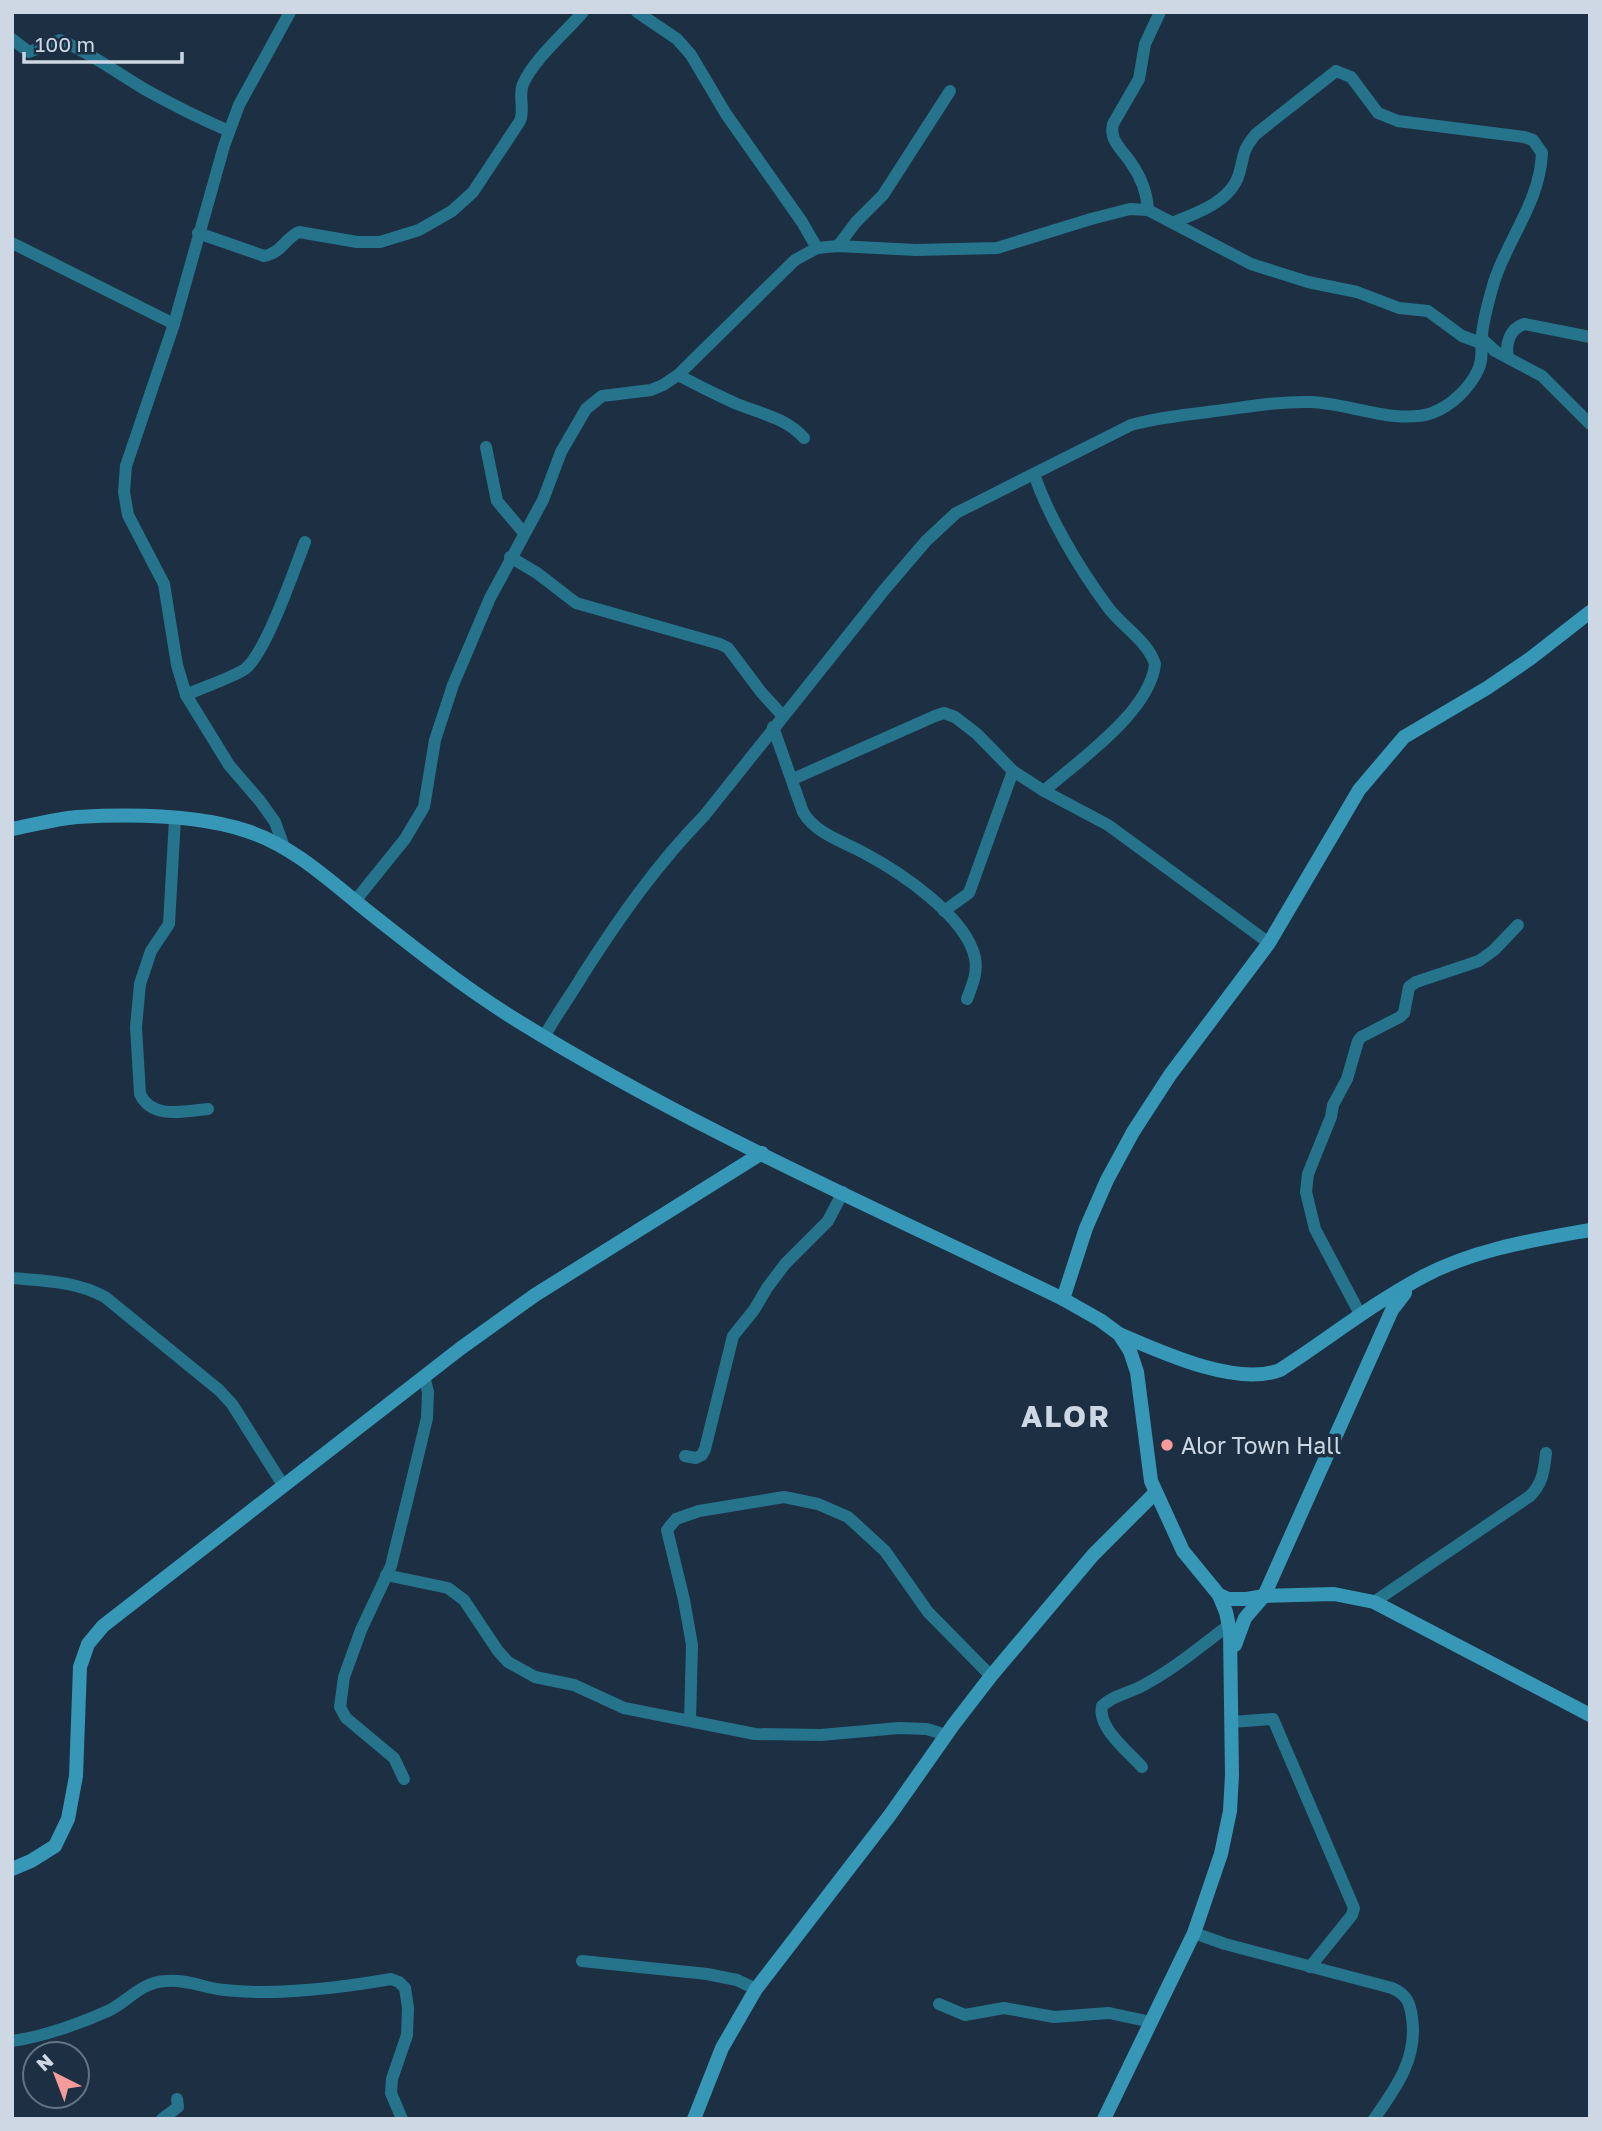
<svg xmlns="http://www.w3.org/2000/svg" width="1602" height="2131" font-family="'Golos Text',sans-serif">
<rect width="100%" height="100%" fill="#1d2f42"/>
<g fill="none" stroke-linecap="round" stroke-linejoin="round">
<g stroke="#26738c" stroke-width="12">
<path d="M637 12 677 39 691 55 726 114 802 222 817 248"/>
<path d="M12 39 29 52 60 40C91 53 117 73 146 90 173 105 201 119 229 131"/>
<path d="M1148 210C1147 193 1141 177 1131 163 1122 149 1109 141 1113 124L1139 79 1145 44 1160 12"/>
<path d="M198 233 264 256C282 253 285 238 299 232L357 242H380L419 230 452 211 473 192 520 121C525 109 518 96 523 84 534 59 565 33 583 12"/>
<path d="M12 243 174 324"/>
<path d="M838 246 856 222 883 195 950 91"/>
<path d="M1481 338 1495 351 1542 376 1590 424"/>
<path d="M1508 357C1505 343 1510 329 1524 324L1590 337"/>
<path d="M678 375C697 385 717 395 737 404 762 414 786 418 804 438"/>
<path d="M486 447 497 501 524 533"/>
<path d="M1034 474C1049 518 1079 568 1107 606 1121 626 1148 641 1155 664 1150 712 1078 761 1044 791"/>
<path d="M510 557 537 573 576 603 720 644 728 648 761 692 782 715"/>
<path d="M186 695C201 688 234 677 245 669 266 653 294 570 305 542"/>
<path d="M773 727 803 812C816 834 842 841 864 853 900 872 966 916 975 958 978 972 972 986 967 999"/>
<path d="M793 779 935 716 944 713 955 717 977 734 1013 771 1044 791 1108 825 1269 943"/>
<path d="M175 819 169 924 151 951 140 984 136 1027 140 1094C152 1120 185 1111 208 1109"/>
<path d="M284 847 275 822 260 801 229 765 186 695 177 665 164 584 128 515 124 492 126 466 174 324 224 146 239 105 290 12"/>
<path d="M355 901 405 839 424 807 435 740 453 685 490 598 543 500 561 452 586 409 602 396 651 390 663 385 678 375 795 260 817 248 838 246 916 250 997 248 1091 219 1130 209 1148 210 1251 264 1308 282 1357 292 1399 308 1428 311 1462 336 1481 343"/>
<path d="M944 911 969 893 1013 771"/>
<path d="M544 1037C556 1015 571 995 584 973 620 917 657 864 704 816L885 589 926 541 956 513 1131 425C1159 417 1187 415 1215 411 1247 407 1278 401 1311 402 1348 403 1396 425 1432 413 1451 406 1469 389 1478 370 1484 358 1480 347 1482 334 1484 317 1489 299 1494 282 1508 238 1540 202 1542 153L1533 140 1524 137 1398 121 1378 113 1351 77 1336 71 1256 134C1241 152 1245 154 1239 174 1231 201 1198 213 1174 222"/>
<path d="M12 1278C45 1281 76 1281 105 1297L219 1390 232 1404 283 1485"/>
<path d="M1360 1314 1315 1229 1306 1192 1308 1174 1331 1117 1333 1105 1347 1079 1358 1041 1361 1037 1400 1017 1404 1013 1409 987 1416 982 1479 961 1494 950 1518 925"/>
<path d="M685 1456 696 1458 702 1455 705 1449 733 1336 754 1310 767 1288 785 1264 828 1221 843 1192"/>
<path d="M386 1575 448 1588 464 1600 498 1651 508 1662 535 1677 574 1685 624 1708 755 1734 821 1735 899 1728 927 1729 946 1735"/>
<path d="M1374 1602 1530 1496C1543 1483 1544 1470 1546 1453"/>
<path d="M690 1721 692 1645 684 1600 667 1530 676 1519 699 1511 784 1497 818 1504 848 1517 885 1551 928 1612 991 1676"/>
<path d="M1232 1722 1273 1719 1354 1908 1352 1915 1310 1967"/>
<path d="M1142 1767C1129 1752 1097 1728 1102 1706 1113 1695 1129 1693 1142 1686 1173 1670 1201 1646 1229 1625"/>
<path d="M404 1779 394 1758 346 1718 340 1707 344 1677 361 1630 391 1566 409 1493 427 1418 428 1392 424 1376"/>
<path d="M1194 1933 1225 1944 1392 1988C1407 1995 1410 2002 1412 2018 1418 2058 1396 2088 1374 2119"/>
<path d="M582 1961 707 1974 737 1980 756 1989"/>
<path d="M939 2004 965 2015 1004 2008 1054 2017 1109 2013 1151 2022"/>
<path d="M12 2041C42 2037 82 2023 110 2010 129 2000 142 1982 166 1981 187 1979 204 1988 224 1990 277 1996 339 1988 391 1979L399 1982 405 1988 408 2008 407 2035 392 2079 391 2093 402 2119"/>
<path d="M162 2119 178 2107 177 2099"/>
</g>
<g stroke="#3697b7" stroke-width="14">
<path d="M12 829C33 825 55 819 77 817 130 814 196 814 247 831 294 846 332 883 370 913 418 951 466 989 518 1021 691 1128 880 1210 1063 1299L1100 1320 1119 1334 1130 1351 1137 1372 1151 1481 1183 1551 1219 1595 1228 1599H1247L1264 1596 1334 1594 1374 1602 1590 1715"/>
<path d="M1063 1299 1086 1228 1107 1180 1133 1132 1170 1075 1269 943 1359 790 1404 737 1487 688 1531 658 1590 612"/>
<path d="M1119 1334C1161 1352 1236 1387 1280 1370 1328 1339 1373 1303 1424 1276 1475 1249 1534 1240 1590 1230"/>
<path d="M1235 1645 1245 1618 1264 1596 1392 1310 1405 1293"/>
<path d="M12 1869 31 1861 55 1846 68 1819 76 1776 80 1667 88 1644 103 1626 461 1348 535 1295 762 1153"/>
<path d="M694 2119 722 2048 756 1989 890 1815 954 1724 991 1676 1093 1555 1155 1493"/>
<path d="M1104 2119 1194 1933 1221 1854 1230 1811 1232 1775 1230 1631 1226 1612 1219 1595"/>
</g>
</g>
<circle fill="#f59b99" stroke="#1d2f42" stroke-width="2.5" cx="1167" cy="1445" r="7"/>
<g text-anchor="middle" dominant-baseline="central" stroke-width="7" stroke-linejoin="round" paint-order="stroke">
<g font-size="23" fill="#cdd8e4" stroke="#1d2f42" text-anchor="start">
<text x="1181" y="1445">Alor Town Hall</text>
</g>
<g font-size="30" font-weight="bold" letter-spacing="2" fill="#cdd8e4" stroke="#1d2f42">
<text x="1066" y="1416">ALOR</text>
</g>
</g>
<rect width="1602" height="2131" fill="none" stroke="#cdd8e4" stroke-width="28"/>
<g transform="translate(56 2075) rotate(318)"><circle r="33" fill="#1d2f42" stroke="#637383" stroke-width="2"/>
<path d="M0-5L12 26L0 18L-12 26Z" fill="#f59b99"/>
<text y="-10" font-size="19" font-weight="bold" text-anchor="middle" fill="#cdd8e4">N</text>
</g>
<path d="M24 52v10h158v-10" fill="none" stroke="#cdd8e4" stroke-width="3.5"/>
<text x="35" y="52" font-size="21" fill="#cdd8e4" stroke="#1d2f42" stroke-width="5" paint-order="stroke">100 m</text>
</svg>
